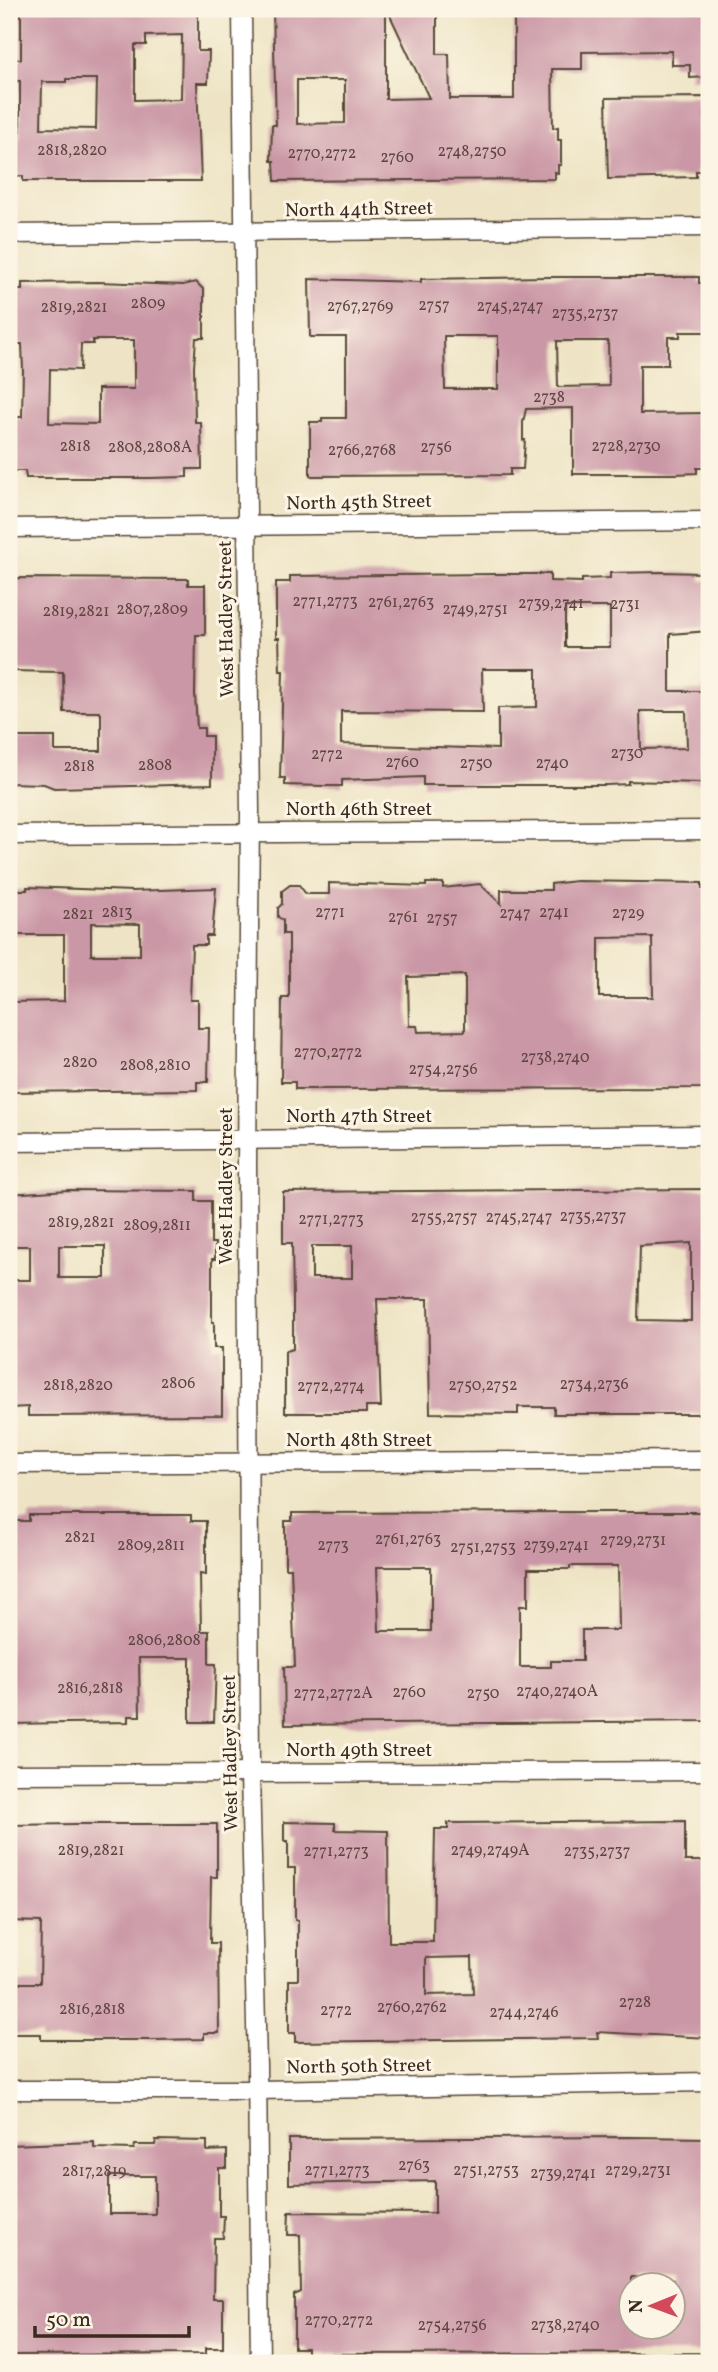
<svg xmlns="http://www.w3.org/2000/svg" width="718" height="2372" font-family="Vollkorn,serif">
<rect width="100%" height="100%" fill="#fcf5e5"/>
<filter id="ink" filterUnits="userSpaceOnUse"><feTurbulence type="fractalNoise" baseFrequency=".0143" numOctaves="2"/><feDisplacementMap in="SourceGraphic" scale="14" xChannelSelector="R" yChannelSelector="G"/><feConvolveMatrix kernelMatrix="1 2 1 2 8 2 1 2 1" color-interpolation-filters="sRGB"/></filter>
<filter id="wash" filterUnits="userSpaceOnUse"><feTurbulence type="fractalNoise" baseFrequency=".00686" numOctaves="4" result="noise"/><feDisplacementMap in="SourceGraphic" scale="28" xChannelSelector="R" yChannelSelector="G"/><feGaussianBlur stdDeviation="1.57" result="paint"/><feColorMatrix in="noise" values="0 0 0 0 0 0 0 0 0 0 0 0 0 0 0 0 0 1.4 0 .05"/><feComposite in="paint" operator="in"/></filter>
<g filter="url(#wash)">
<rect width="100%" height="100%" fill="#eee4c5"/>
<g id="blocks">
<g fill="#ca97a6" fill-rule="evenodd">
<path d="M21 9H198V51H209L208 83H197L201 181H23V176H9V137H20V81H9V59H21ZM182 35 181 99 135 100V45H146V36ZM66 79H97L96 129 41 128 42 82H66Z"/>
<path d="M273 9H386V99L429 98 387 9H437V54H449L450 99H514V9H709V77L690 78V65H672V51L582 52V69H552L553 128 558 127V140H561V165H558V173L555 172V179L275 181 274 161H271L272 125H276ZM297 80H345V123L297 124Z"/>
<path d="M705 97V123L709 124V171H696V177L608 179 606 98Z"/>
<path d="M549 277H699V283H709V332H680V337H668V365H640V414L704 413V417H709V468H697V473L675 474H573V408L526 409 523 422V440H525L523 469H510V475L310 476V422H322V418H346V337H310L309 279 421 282V279ZM444 336H498V389H445ZM557 341H608L609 386 558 387Z"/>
<path d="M98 282 183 285 196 282 204 290V338H196L194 367 195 422H201L202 469H187V477L150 478H26L25 471H9V417H22L23 370 22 344H9V290H22V283ZM93 340H134V389H98V424L49 423 50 369 80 370 81 344H93Z"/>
<path d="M662 572 701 573V581H709V631L670 634V691H709V775H702V783L628 781V784L606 785H423V777L342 780V786H324L285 785V778H280L283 671H280L279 638H276V582H290V576L497 574H550V581L582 582V579L610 578V573ZM565 607H610V647H565ZM482 669H537V707L498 708V749L341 744V711L483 712ZM640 711H686L687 748 641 749Z"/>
<path d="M9 578 188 579V585H205V635H196L195 694 197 728H204V736H212V784L54 788 44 784 9 783V737H55V751H101V714L99 712H64L63 672 9 671Z"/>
<path d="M576 881 702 883V889H709V936H704L705 995H709V1088L295 1089V1082H281L282 998H289V934H283V920L278 917V908L282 904V891L290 885H299L306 894H329V883L426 886V883H443V888L480 884 501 904V890H551V884ZM652 937 653 997H599V938ZM465 975V1031L418 1032 417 1026H409L408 977Z"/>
<path d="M27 887 133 891 216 888 212 936H206V945H192L190 1000H198V1028H209L208 1082H197V1090L9 1092V1002L64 1001V935H9V890H27ZM91 923 140 924V955H91Z"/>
<path d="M706 1189V1195H709V1414H554V1407H518V1414L430 1413 428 1299H377L381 1407H366V1413H285V1351L293 1349V1299L292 1243H283V1192ZM691 1243V1321L638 1320 640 1246ZM312 1246H352V1278H312Z"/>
<path d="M68 1190 196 1191V1201H211V1243H215V1259H212V1322H214V1348H222V1415L28 1416V1407L9 1408V1280H30V1246H9V1194ZM59 1246H105V1278H59Z"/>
<path d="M617 1512H709L707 1721 285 1725 284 1667H295L291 1568H285V1521H292V1513ZM570 1566H618L619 1630H582V1661H551V1667H520V1606H528V1569H570ZM377 1567H431V1631H379Z"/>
<path d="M29 1515H191V1521H206V1575L200 1574 201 1631H209V1664H216L214 1722H190V1658H139L140 1716H128V1722L9 1724V1521H29Z"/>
<path d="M685 1821V1861H709V2038L597 2032 598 2038 295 2042V2033H289V1980H298V1920H295V1868H288V1841H284V1822L335 1823V1830L388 1831 389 1942H433L435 1829H448V1823ZM472 1957 473 1994 426 1995V1958Z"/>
<path d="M77 1824H217V1877H211L210 1943H218L219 2033H204V2039L155 2040H41V2034H9V1983H40L41 1922 9 1921V1825Z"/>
<path d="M630 2137 709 2138V2353L307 2354V2348H294V2295L301 2292 300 2235H288L289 2212 435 2213V2181L289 2184V2139ZM631 2277 673 2280V2327H631Z"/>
<path d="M156 2140 207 2141V2151L227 2150V2168H219V2216H224L223 2238H214L213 2299H223V2348H206V2354L9 2355V2145L94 2142V2148L134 2149 135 2145H155ZM109 2176H155V2214H109Z"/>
</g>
</g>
</g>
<g filter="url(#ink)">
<use href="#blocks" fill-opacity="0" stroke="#564637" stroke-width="2"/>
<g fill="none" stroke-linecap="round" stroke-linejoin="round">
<defs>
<g id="minor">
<path d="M242 9 250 813 247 1164 250 1773 257 2066 260 2363"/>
<path d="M9 234 709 227"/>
<path d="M9 528 709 521"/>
<path d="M9 835 709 830"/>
<path d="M9 1142 709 1135"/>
<path d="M9 1464 709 1460"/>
<path d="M9 1774 709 1771"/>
<path d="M9 2090H257L709 2082"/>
</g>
</defs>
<use href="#minor" stroke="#564637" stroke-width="21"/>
<use href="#minor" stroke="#fff" stroke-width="18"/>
</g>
</g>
<g text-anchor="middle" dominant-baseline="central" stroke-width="6" stroke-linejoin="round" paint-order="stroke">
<g font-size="16" fill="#5f4540">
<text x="72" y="151">2818,2820</text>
<text x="472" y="152">2748,2750</text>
<text x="322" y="154">2770,2772</text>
<text x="397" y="158">2760</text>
<text x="148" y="304">2809</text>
<text x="434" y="306">2757</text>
<text x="360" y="307">2767,2769</text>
<text x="510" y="307">2745,2747</text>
<text x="74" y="308">2819,2821</text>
<text x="585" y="314">2735,2737</text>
<text x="549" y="398">2738</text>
<text x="75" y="447">2818</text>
<text x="626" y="447">2728,2730</text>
<text x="150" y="448">2808,2808A</text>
<text x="436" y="448">2756</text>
<text x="362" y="451">2766,2768</text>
<text x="325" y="602">2771,2773</text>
<text x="401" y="603">2761,2763</text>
<text x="551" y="604">2739,2741</text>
<text x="625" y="605">2731</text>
<text x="152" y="610">2807,2809</text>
<text x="475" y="610">2749,2751</text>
<text x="76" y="612">2819,2821</text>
<text x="627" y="754">2730</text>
<text x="327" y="755">2772</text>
<text x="402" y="763">2760</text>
<text x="476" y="764">2750</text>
<text x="552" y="764">2740</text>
<text x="155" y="766">2808</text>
<text x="79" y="767">2818</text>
<text x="117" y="913">2813</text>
<text x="330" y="913">2771</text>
<text x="554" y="913">2741</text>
<text x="515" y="914">2747</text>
<text x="628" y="914">2729</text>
<text x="78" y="915">2821</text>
<text x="403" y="918">2761</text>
<text x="442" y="919">2757</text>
<text x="328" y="1053">2770,2772</text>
<text x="555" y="1058">2738,2740</text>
<text x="80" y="1063">2820</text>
<text x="155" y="1066">2808,2810</text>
<text x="443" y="1070">2754,2756</text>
<text x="593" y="1217">2735,2737</text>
<text x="444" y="1218">2755,2757</text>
<text x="519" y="1218">2745,2747</text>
<text x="331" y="1220">2771,2773</text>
<text x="81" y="1223">2819,2821</text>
<text x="157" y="1226">2809,2811</text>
<text x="178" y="1384">2806</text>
<text x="594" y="1385">2734,2736</text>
<text x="78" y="1386">2818,2820</text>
<text x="483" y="1386">2750,2752</text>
<text x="331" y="1387">2772,2774</text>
<text x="80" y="1538">2821</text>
<text x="408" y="1540">2761,2763</text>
<text x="633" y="1541">2729,2731</text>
<text x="151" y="1546">2809,2811</text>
<text x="333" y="1546">2773</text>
<text x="556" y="1546">2739,2741</text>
<text x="483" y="1548">2751,2753</text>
<text x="164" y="1641">2806,2808</text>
<text x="90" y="1689">2816,2818</text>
<text x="557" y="1692">2740,2740A</text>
<text x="409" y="1693">2760</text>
<text x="333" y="1694">2772,2772A</text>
<text x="483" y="1694">2750</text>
<text x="91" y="1851">2819,2821</text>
<text x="490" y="1851">2749,2749A</text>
<text x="336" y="1852">2771,2773</text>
<text x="597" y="1852">2735,2737</text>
<text x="635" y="2003">2728</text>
<text x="412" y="2008">2760,2762</text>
<text x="92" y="2010">2816,2818</text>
<text x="336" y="2011">2772</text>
<text x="524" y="2013">2744,2746</text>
<text x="414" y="2166">2763</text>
<text x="337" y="2171">2771,2773</text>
<text x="486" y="2171">2751,2753</text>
<text x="638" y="2171">2729,2731</text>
<text x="94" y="2172">2817,2819</text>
<text x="563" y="2174">2739,2741</text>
<text x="339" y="2321">2770,2772</text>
<text x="452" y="2326">2754,2756</text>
<text x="565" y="2326">2738,2740</text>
</g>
<g font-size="19" fill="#3b2a1e" stroke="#fcf5e5">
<text transform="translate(359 210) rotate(-1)">North 44th Street</text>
<text transform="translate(359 503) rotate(-1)">North 45th Street</text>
<text transform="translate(227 619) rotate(-91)">West Hadley Street</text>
<text x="359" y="810">North 46th Street</text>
<text x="359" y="1117">North 47th Street</text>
<text transform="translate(227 1186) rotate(-90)">West Hadley Street</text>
<text x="359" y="1441">North 48th Street</text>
<text x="359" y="1751">North 49th Street</text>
<text transform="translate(231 1753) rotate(-91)">West Hadley Street</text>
<text transform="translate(359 2067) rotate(-1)">North 50th Street</text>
</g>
</g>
<rect width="718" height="2372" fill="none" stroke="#fcf5e5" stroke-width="35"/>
<g transform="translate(652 2306) rotate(269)"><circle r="33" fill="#fcf5e5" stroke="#afa495" stroke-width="2"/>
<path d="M0-5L12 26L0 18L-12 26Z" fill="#d1495b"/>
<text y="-10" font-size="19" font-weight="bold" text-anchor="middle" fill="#3b2a1e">N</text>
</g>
<path d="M35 2326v10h154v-10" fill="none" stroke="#3b2a1e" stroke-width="3.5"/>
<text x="46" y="2326" font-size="21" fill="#3b2a1e" stroke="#fcf5e5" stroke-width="5" paint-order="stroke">50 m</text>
</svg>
